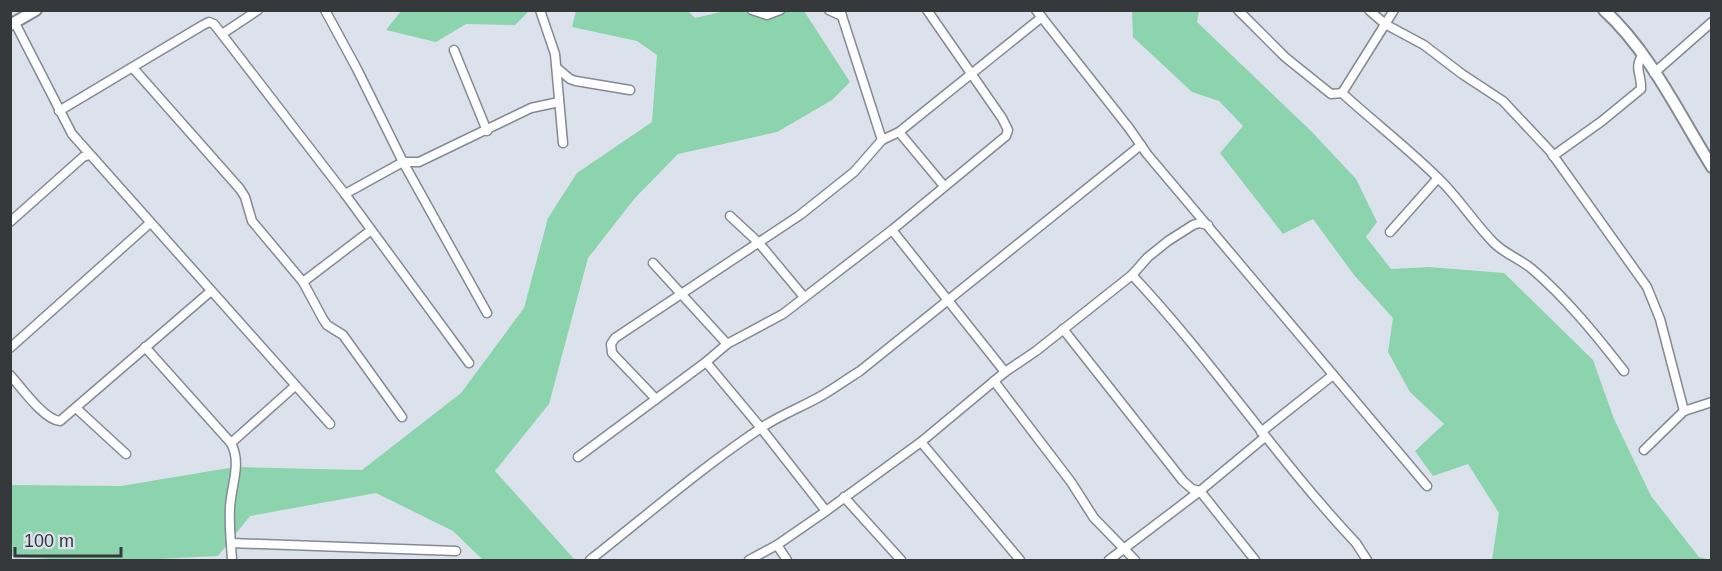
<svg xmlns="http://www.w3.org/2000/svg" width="1722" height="571" font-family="Arial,sans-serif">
<rect width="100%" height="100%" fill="#dce2eb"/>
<g fill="#8cd4ae">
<path d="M401 11V10L529 11 515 25 466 24 436 42 386 30Z"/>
<path d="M576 11H688L695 18 725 11H804L850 82 832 100 777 132 678 154 635 198 588 258 549 404 495 471 575 560H483L453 531 376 493 250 516 218 556C148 560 80 563 11 556V485L121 486 235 467 362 470 461 393 524 308 548 218 577 173 652 122 657 55 637 41 572 27Z"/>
<path d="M1132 11H1199L1197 22 1312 132 1356 179 1377 222 1366 237 1391 269 1429 267 1504 273 1593 360 1614 419 1651 496 1699 557 1711 560H1492L1499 513 1468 464 1433 476 1415 451 1444 424 1410 392 1388 352 1393 318 1354 275 1313 219 1283 234 1220 153 1243 126 1219 101 1192 92 1133 37Z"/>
</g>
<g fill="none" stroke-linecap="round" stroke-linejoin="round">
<defs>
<g id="minor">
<path d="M325 10 357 69 403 162 487 313"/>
<path d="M540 10 555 54 563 143"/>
<path d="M752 10 767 15 780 10"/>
<path d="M829 10 842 16"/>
<path d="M840 10 882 140"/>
<path d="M1036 10 1129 128 1147 154 1427 486"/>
<path d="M1238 10 1285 57 1331 94 1342 93C1376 124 1412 151 1444 184 1462 203 1476 225 1494 243 1505 254 1520 259 1532 269 1566 298 1596 335 1624 371"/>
<path d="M1369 10 1385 24 1424 45 1462 74 1503 101 1550 151 1647 287 1660 319 1684 411"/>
<path d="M15 23 72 134 330 424"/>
<path d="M222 34 258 10"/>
<path d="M454 50 487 131"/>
<path d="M133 68 240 189 245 197 252 221 303 282 323 319 327 325 343 335 402 417"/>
<path d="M557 68 570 79 576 81 630 90"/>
<path d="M1654 73 1712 22"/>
<path d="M1342 93 1394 10"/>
<path d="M59 111 203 25 209 22 214 24 345 194 469 363"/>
<path d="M899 132 1042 17"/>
<path d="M1553 156 1602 121 1641 89C1642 75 1633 67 1643 55"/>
<path d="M345 194 403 162H419L531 108 559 102"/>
<path d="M730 216 759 243 804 297"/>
<path d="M10 222 83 157 89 155"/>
<path d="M892 230 1005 372"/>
<path d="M1390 232 1438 178"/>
<path d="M653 263 727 344"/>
<path d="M1132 275C1212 360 1276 458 1356 543L1367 560"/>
<path d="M303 282 370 231"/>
<path d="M1063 329 1183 481 1192 489 1200 491 1255 560"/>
<path d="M145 347 231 443C242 464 231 485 230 508 229 525 231 543 232 560"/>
<path d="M10 348 150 223"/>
<path d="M706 362 761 428 826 511"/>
<path d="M10 375C21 387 44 420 60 421L211 291"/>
<path d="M994 381 1071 482 1094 518 1135 560"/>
<path d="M656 399 612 353 611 344 615 338 800 215 854 172 882 140 899 132 944 186"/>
<path d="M76 408 126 454"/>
<path d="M1261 432 1333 375"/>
<path d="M921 442 1020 560"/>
<path d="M231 443 295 386"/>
<path d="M1644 450 1684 411 1712 402"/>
<path d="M578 457 706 362 727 344 783 314 892 230 1006 136 1008 130 1002 118 927 10"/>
<path d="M844 497 901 560"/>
<path d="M231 543 456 551"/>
<path d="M777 545 787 560"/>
<path d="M590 560C646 516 701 468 761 428 780 415 802 407 821 396 835 388 847 379 860 371L1141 145"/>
<path d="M749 560 777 545 822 514 921 442 1005 372 1036 351 1132 275 1148 257 1168 241 1193 225 1199 223 1208 225"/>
<path d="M1109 560 1200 491 1265 437"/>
</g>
<g id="tertiary">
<path d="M1604 10C1650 52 1679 114 1712 167"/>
<path d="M10 25 36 10"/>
</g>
</defs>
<use href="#minor" stroke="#848992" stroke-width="11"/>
<use href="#tertiary" stroke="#848992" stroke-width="14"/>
<use href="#minor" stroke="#fff" stroke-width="8"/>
<use href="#tertiary" stroke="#fff" stroke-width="10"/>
</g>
<rect width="1722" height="571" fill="none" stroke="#36393c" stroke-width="24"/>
<path d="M15 547v9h106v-9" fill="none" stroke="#36393c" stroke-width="3"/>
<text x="24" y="547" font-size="18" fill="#36393c" stroke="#dce2eb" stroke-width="4.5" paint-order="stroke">100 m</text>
</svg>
